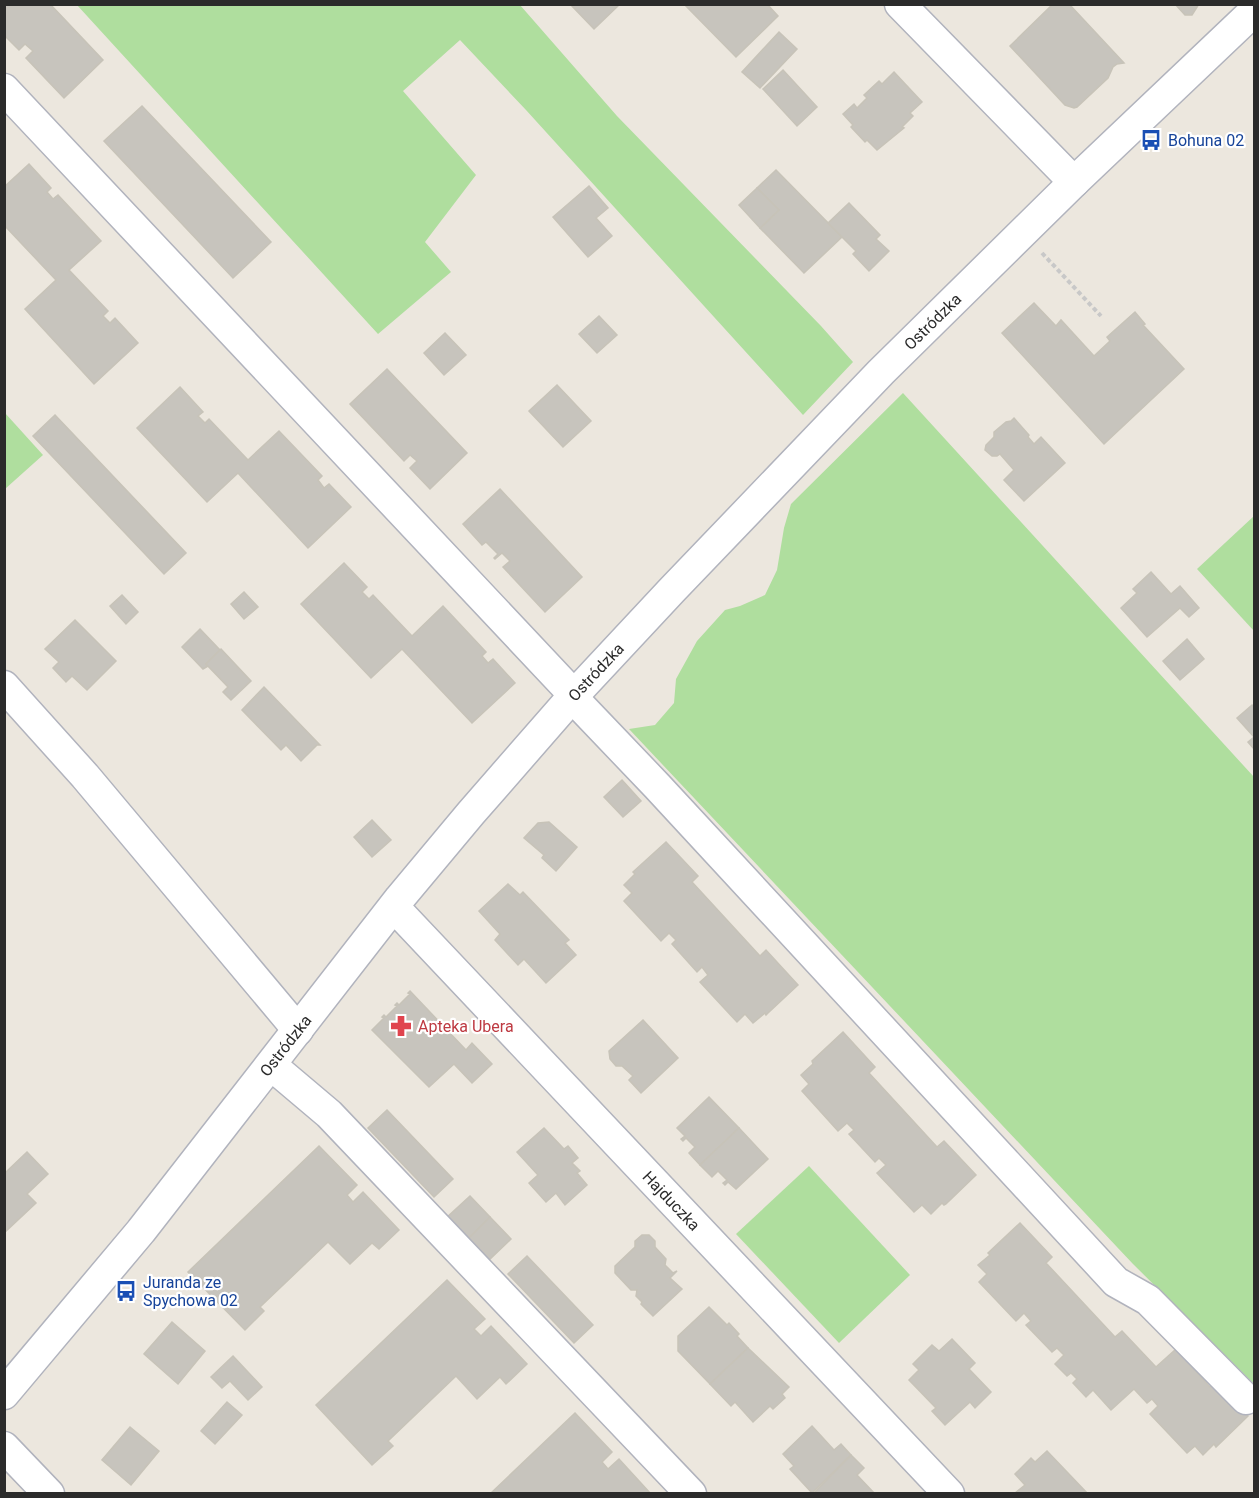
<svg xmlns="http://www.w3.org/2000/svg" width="1259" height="1498" font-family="Roboto,sans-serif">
<rect width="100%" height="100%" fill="#ece7de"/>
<g fill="#afde9e">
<path d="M77 5H520L617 116 821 326 853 362 803 415 526 110 460 40 403 91 476 175 425 242 451 272 378 334Z"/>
<path d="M903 393 1254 777V1384L1133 1264 629 729 655 725 674 703 676 679 697 641 725 610 740 606 765 595 777 570 784 528 791 504Z"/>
<path d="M5 413 43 455 5 489H4Z"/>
<path d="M1254 516V631L1197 569Z"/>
<path d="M809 1166 910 1275 839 1343 736 1234Z"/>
</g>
<g fill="#c7c4bd" stroke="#c7c3b8" stroke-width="1.5">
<path d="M4 4H50L103 60 64 98 26 58 33 51 25 44 19 50 4 35Z"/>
<path d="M570 4H620L594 29Z"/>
<path d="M684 4H767L778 16 736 57Z"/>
<path d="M1053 4H1069L1124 63 1117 64 1113 67 1108 78 1077 107 1074 108 1065 105 1010 46Z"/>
<path d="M1175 4H1199L1192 15H1185Z"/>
<path d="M779 32 797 49 760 88 742 72Z"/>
<path d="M783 70 817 107 797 126 763 89Z"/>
<path d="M894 72 922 102 910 113 913 116 902 127 904 128 877 150 867 140 865 142 851 127 853 125 843 114 854 104 857 108 867 98 864 95 879 81 882 84Z"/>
<path d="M142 106 271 242 233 278 104 141Z"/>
<path d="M29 164 51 188 47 192 53 199 58 195 101 241 69 270 108 311 103 316 110 323 115 318 138 343 94 384 25 309 56 280 4 225V187Z"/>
<path d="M776 170 842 237 804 273 760 228 779 210 757 188Z"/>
<path d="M589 186 608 208 596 218 612 236 588 257 553 217Z"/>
<path d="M757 188 779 210 760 228 739 205Z"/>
<path d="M849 203 880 235 876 239 889 251 869 271 853 254 856 251 828 223Z"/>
<path d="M1034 303 1056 326 1061 320 1094 356 1110 341 1107 337 1135 312 1145 324 1143 325 1184 369 1104 444 1002 333Z"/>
<path d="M599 316 617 335 597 353 579 334Z"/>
<path d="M445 333 466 355 444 375 424 353Z"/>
<path d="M387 369 467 453 430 489 410 468 417 461 410 455 404 461 350 404Z"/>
<path d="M557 385 591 421 563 447 529 411Z"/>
<path d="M180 387 203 412 198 416 205 423 209 419 248 460 279 431 322 476 318 480 324 488 329 484 351 507 308 548 238 473 207 502 137 428Z"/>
<path d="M55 415 186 553 164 574 33 436Z"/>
<path d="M1014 418 1029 435 1028 437 1034 444 1041 437 1065 463 1024 501 1004 480 1014 470 1000 454 997 456H992L985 450 986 445 994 437V432L1006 422 1011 421Z"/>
<path d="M500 489 582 577 545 612 503 567 510 561 502 553 495 559 494 558 498 554 486 542 482 545 463 524Z"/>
<path d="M344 563 367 587 362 592 369 599 373 595 412 636 443 606 486 652 482 656 488 663 493 659 515 683 472 723 402 649 371 678 301 604Z"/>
<path d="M1151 572 1171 594 1180 586 1199 608 1189 617 1180 608 1147 637 1121 608 1137 593 1133 589Z"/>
<path d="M244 592 258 607 244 619 231 604Z"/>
<path d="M122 595 138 612 126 624 110 606Z"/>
<path d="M75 620 116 661 87 690 72 676 66 682 53 668 59 662 45 649Z"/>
<path d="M200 629 220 650 206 664 208 666 203 669 182 647Z"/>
<path d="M1187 639 1204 659 1180 680 1163 661Z"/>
<path d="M221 649 251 681 231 700 223 692 228 687 206 664Z"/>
<path d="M264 687 320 745H317L301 761 286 745 281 750 242 710Z"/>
<path d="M1252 705 1254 708V749L1248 742 1254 737 1237 718Z"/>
<path d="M622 780 641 801 623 817 604 797Z"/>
<path d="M372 820 391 840 372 857 354 837Z"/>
<path d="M549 822 577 847 556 871 542 858 544 855 524 838 538 823Z"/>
<path d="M666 842 698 876 692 882 760 956 766 950 798 985 768 1013 766 1015 765 1013 753 1023 745 1014 737 1022 700 982 708 975 702 967 697 972 672 944 676 940 669 933 661 941 624 901 632 893 624 885 635 874 633 872Z"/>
<path d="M508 884 520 895 523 892 569 940 565 943 576 955 546 983 524 959 518 965 495 940 500 934 479 911Z"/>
<path d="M410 991 466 1050 472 1043 492 1064 472 1083 454 1064 429 1087 372 1030 384 1018 382 1017 384 1015 386 1017 397 1006 395 1005 397 1003 399 1005 410 994 408 993Z"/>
<path d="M643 1020 678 1058 641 1093 629 1080 633 1076 622 1066H616L610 1059 609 1051Z"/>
<path d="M843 1032 875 1067 869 1073 937 1147 944 1141 976 1175 946 1204 944 1205 942 1203 931 1214 922 1205 914 1212 877 1173 886 1165 879 1158 875 1162 849 1134 854 1130 847 1123 838 1131 802 1091 809 1084 801 1075 813 1064 812 1061Z"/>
<path d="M709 1097 739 1128 700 1165 689 1153 695 1147 686 1138 683 1141 681 1139 685 1136 677 1128Z"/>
<path d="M387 1110 453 1179 434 1197 368 1128Z"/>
<path d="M544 1128 564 1149 568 1146 578 1158 572 1163 580 1171 577 1173 587 1185 565 1205 556 1193 546 1202 529 1183 538 1175 517 1152Z"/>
<path d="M739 1128 768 1159 736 1189 728 1182 725 1185 723 1183 727 1180 718 1171 712 1177 700 1165Z"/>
<path d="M319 1146 357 1185 347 1195 353 1202 363 1192 399 1230 379 1249 372 1243 350 1264 328 1242 260 1307 264 1311 245 1330 188 1272Z"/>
<path d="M27 1152 48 1174 27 1194 36 1203 4 1233V1171L6 1172Z"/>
<path d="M470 1196 490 1217 466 1241 445 1219Z"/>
<path d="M490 1217 511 1239 487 1262 466 1241Z"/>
<path d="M1020 1223 1052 1257 1046 1263 1115 1337 1122 1331 1156 1367 1176 1349 1210 1387 1216 1382 1248 1416 1216 1447 1214 1444 1203 1455 1195 1446 1187 1453 1150 1414 1158 1406 1152 1399 1147 1403 1134 1389 1111 1410 1093 1390 1086 1397 1073 1383 1077 1379 1071 1373 1067 1376 1055 1364 1064 1355 1057 1348 1052 1352 1026 1325 1031 1321 1024 1313 1016 1321 979 1282 987 1274 978 1265 990 1255 988 1253Z"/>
<path d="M642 1235H649L655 1241V1247L666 1259 665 1265 673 1273 677 1271 670 1278 682 1289 653 1316 641 1304 642 1302 636 1296 637 1290H631L615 1273V1266L635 1247V1241Z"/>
<path d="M527 1256 593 1325 574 1343 508 1274Z"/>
<path d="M447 1280 485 1319 474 1329 481 1336 491 1326 527 1364 506 1384 500 1377 477 1399 456 1376 388 1441 393 1446 372 1465 316 1405Z"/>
<path d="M709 1307 727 1325 729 1323 739 1334 737 1336 748 1348 710 1384 678 1351V1336Z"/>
<path d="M172 1322 205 1351 178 1384 144 1354Z"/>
<path d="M952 1339 975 1363 969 1369 991 1392 975 1408 970 1402 945 1425 932 1411 936 1408 909 1380 919 1370 913 1364 932 1345 939 1351Z"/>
<path d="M748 1348 789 1387 782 1394 785 1398 773 1409 770 1406 753 1422 735 1402 731 1406 710 1384Z"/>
<path d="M233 1356 262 1387 248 1400 230 1381 222 1388 211 1377Z"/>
<path d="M227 1402 242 1415 215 1444 201 1431Z"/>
<path d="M575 1413 612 1452 602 1462 608 1469 619 1459 651 1494H490Z"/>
<path d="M812 1426 834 1450 841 1444 851 1455 812 1493 790 1469 794 1466 783 1454Z"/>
<path d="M130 1427 159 1451 131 1485 102 1460Z"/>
<path d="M1047 1451 1088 1494 1015 1493 1025 1485 1015 1474 1031 1458 1035 1462Z"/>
<path d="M851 1455 864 1468 857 1475 875 1494H813Z"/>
</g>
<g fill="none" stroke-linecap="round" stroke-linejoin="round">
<defs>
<g id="minor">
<path d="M900 4 1074 182"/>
<path d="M4 89 574 695"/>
<path d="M4 686 85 776 298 1030"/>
<path d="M572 697 657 786 1116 1282 1148 1300 1246 1399"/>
<path id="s1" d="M394 907 949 1494"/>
<path d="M271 1065 329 1114 691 1494"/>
<path id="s2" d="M4 1394 141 1231 400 898 471 813 574 695 672 590 881 372 1074 182 1254 11"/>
<path d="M4 1447 49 1494"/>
</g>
</defs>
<use href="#minor" stroke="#b1b3bd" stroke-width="33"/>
<path stroke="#c8c8c8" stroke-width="4" stroke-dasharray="4.5 3" stroke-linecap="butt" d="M1042 253 1101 316"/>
<use href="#minor" stroke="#fff" stroke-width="30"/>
</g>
<defs>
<symbol id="bus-bare" viewBox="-9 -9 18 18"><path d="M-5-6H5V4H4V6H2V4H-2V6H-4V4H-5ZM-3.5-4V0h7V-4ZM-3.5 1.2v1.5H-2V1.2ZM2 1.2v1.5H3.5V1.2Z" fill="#1a4fb4" stroke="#fff" stroke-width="2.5" paint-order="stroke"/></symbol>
<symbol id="pharmacy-bare" viewBox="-9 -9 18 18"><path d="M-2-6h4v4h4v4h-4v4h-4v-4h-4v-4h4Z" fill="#e0444e" stroke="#fff" stroke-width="2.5" paint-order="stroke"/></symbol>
</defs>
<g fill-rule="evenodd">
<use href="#bus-bare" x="1136" y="125" width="30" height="30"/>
<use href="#pharmacy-bare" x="386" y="1011" width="30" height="30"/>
<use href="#bus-bare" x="111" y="1276" width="30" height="30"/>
</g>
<g text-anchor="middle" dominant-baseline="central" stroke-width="4.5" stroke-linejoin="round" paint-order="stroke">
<g font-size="16" fill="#164399" stroke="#fff" text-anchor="start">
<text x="1168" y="140">Bohuna 02</text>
<text x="143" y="1282">Juranda ze<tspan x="143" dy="18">Spychowa 02</tspan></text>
</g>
<g font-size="16" fill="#2b2b2b" stroke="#fff">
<text stroke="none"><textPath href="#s2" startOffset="1420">Ostródzka</textPath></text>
<text stroke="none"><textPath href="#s2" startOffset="934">Ostródzka</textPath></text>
<text stroke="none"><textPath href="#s2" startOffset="448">Ostródzka</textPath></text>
<text stroke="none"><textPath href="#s1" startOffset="404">Hajduczka</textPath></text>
</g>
<g font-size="16" fill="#be3a42" stroke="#fff" text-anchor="start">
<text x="418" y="1026">Apteka Ubera</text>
</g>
</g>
<rect width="1259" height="1498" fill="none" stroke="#2b2b2b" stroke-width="12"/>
</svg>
